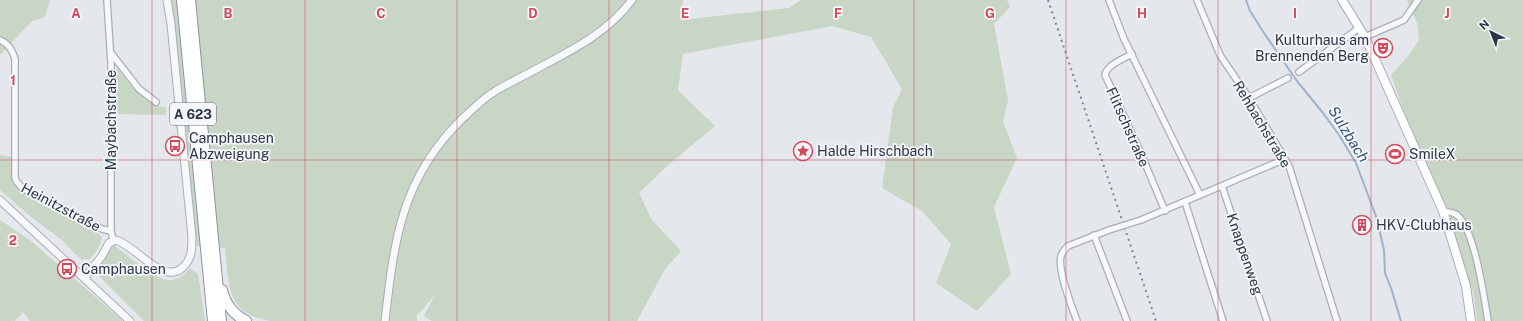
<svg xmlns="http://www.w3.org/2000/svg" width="1523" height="321" font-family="'Public Sans',sans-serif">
<rect width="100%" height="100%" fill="#e4e7ec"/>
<g fill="#c9d6c5">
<path d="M0 0H50L45 17 32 21 0 55Z"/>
<path d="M172 0H683L681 20 789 8 801 0H1007L1010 7 994 24 1008 100 1003 121 1017 158 994 207 1011 274 977 311 936 283 951 244 922 211 882 188 893 107 902 89 871 37 832 26 683 54 678 90 715 126 668 165 639 193 652 220 681 251 665 269 637 321H432L424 316 435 295 417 315V321H271C226 314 229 285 225 248L197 246Z"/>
<path d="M1407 0H1523V321H1477L1473 291 1433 184 1408 123 1391 75 1408 56 1419 40 1417 23Z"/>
<path d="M114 69H118C129 83 145 107 166 107V115L117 114Z"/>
<path d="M0 155 12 157V182L16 188 97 233 102 237 99 247 90 259 82 260 75 254 63 241 31 217 0 190Z"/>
<path d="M0 220 31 241 123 321H30L23 312 15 321H0Z"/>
<path d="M113 246H115C126 254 156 280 169 280 177 281 185 274 190 268L198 274 205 321H144L98 275V267Z"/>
</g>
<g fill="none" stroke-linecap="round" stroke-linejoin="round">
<path stroke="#9fb4cc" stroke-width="2" d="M1246 0 1250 11 1264 33 1297 81 1323 113 1339 135 1356 163 1377 219 1384 250 1385 273 1391 288 1401 321"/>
<defs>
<g id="minor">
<path d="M107 0 111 63V231L113 240"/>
<path d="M1109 0 1124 39 1200 195"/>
<path d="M1197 0 1220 55 1249 98 1289 166 1337 321"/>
<path d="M1365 37 1404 20 1418 0"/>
<path d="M0 40C9 44 12 50 15 59V178L17 182 22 188 102 229 111 231"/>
<path d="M111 53 139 89 156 102"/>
<path d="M1132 54C1123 59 1107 65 1105 75L1139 149 1165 211"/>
<path d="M1299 72 1359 28"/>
<path d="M1249 98 1288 78"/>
<path d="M1222 186 1267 321"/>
<path d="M1185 202 1223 321"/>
<path d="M1443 211C1448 212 1453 212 1457 215 1475 230 1484 297 1488 321"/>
<path d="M1141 220 1285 159"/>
<path d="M1094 235 1127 321"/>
<path d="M1077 321C1072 307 1057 270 1061 256 1062 252 1065 249 1068 246L1109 230"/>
</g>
<g id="tertiary">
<path d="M0 200 130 321"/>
<path d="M85 277 102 256 109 243 116 240C135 245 162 285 182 268 192 260 192 249 192 237L171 24 167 0"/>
<path d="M385 321C394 242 401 178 462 119 472 110 482 99 494 92 505 85 517 79 529 73 566 53 606 35 632 0"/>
</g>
<path id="secondary" d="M1342 0 1365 37 1443 211 1466 286 1471 321"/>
<g id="motorway">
<path d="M182 0 213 321"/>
<path d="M190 0 221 321"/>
<path d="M222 290C225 304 233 314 246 321"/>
</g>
</defs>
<use href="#minor" stroke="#a9aeb7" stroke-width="8"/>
<use href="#tertiary" stroke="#a9aeb7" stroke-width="9"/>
<use href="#secondary" stroke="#a9aeb7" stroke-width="10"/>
<use href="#motorway" stroke="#8b94a3" stroke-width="12"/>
<use href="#minor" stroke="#f7f8fa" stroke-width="5.5"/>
<use href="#tertiary" stroke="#f7f8fa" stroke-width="7"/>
<use href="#secondary" stroke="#fff" stroke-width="8"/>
<use href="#motorway" stroke="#fff" stroke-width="10"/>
<path stroke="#7d8696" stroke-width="2" stroke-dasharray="2 4" stroke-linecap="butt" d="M1048 0 1156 321"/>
<defs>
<path id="minor-bridge" d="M1109 230 1141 220"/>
</defs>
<use href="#minor-bridge" stroke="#a9aeb7" stroke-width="8" stroke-linecap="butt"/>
<use href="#minor-bridge" stroke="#f7f8fa" stroke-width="5.5"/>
</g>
<path fill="none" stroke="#d1495b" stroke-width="1" stroke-opacity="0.55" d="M152 0V321M305 0V321M457 0V321M609 0V321M762 0V321M914 0V321M1066 0V321M1218 0V321M1371 0V321M0 160H1523"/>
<defs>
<symbol id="theatre-ring" viewBox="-11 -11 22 22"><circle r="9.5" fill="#f4f6f9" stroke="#d1495b" stroke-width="1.5"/><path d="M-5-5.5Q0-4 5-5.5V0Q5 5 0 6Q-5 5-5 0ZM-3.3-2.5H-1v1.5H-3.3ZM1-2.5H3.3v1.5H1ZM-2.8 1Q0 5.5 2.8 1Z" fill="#d1495b"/></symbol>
<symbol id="bus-ring" viewBox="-11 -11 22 22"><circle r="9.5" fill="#f4f6f9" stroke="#d1495b" stroke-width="1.5"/><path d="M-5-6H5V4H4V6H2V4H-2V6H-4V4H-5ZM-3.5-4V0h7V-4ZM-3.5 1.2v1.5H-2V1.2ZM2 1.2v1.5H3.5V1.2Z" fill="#d1495b"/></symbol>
<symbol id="sight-ring" viewBox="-11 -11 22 22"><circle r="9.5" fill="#f4f6f9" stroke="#d1495b" stroke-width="1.5"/><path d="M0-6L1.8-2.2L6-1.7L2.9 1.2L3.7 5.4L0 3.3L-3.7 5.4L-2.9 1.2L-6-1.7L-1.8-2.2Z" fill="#d1495b"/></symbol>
<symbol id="stadium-ring" viewBox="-11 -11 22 22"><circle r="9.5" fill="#f4f6f9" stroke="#d1495b" stroke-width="1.5"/><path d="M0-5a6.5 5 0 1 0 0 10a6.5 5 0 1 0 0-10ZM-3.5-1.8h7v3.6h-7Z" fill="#d1495b"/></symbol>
<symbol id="building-ring" viewBox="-11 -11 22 22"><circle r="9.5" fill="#f4f6f9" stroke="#d1495b" stroke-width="1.5"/><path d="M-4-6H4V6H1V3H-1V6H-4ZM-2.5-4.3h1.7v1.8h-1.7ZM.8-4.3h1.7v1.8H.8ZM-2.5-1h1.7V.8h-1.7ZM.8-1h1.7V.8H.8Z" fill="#d1495b"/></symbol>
</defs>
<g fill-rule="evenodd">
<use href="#theatre-ring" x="1372" y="37" width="22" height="22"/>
<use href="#bus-ring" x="164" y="135" width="22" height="22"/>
<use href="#sight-ring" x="792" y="140" width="22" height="22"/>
<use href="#stadium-ring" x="1384" y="143" width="22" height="22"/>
<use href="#building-ring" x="1351" y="214" width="22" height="22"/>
<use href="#bus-ring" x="56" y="258" width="22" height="22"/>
</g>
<g text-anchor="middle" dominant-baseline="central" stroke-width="3.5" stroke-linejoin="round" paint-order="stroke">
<rect fill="#f4f6f9" stroke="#676e7b" stroke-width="1" x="170" y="103" width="46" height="22" rx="3"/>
<g font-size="13" font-weight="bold" fill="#2b3445">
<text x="193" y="114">A 623</text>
</g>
<g font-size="14" fill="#2b3445" stroke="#f4f6f9" text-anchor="start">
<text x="1369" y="40" text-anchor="end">Kulturhaus am<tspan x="1369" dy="16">Brennenden Berg</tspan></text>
<text x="189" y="138">Camphausen<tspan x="189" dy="16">Abzweigung</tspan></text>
<text x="817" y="151">Halde Hirschbach</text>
<text x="1409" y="154">SmileX</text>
<text x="1376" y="225">HKV-Clubhaus</text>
<text x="81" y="269">Camphausen</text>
</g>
<g font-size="14" fill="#2b3445" stroke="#f4f6f9">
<text transform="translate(111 120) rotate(-90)">Maybachstraße</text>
<text transform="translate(1262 124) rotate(59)">Rehbachstraße</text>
<text transform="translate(1128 127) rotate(66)">Flitschstraße</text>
<text transform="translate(61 207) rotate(28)">Heinitzstraße</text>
<text transform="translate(1245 254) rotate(71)">Knappenweg</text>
</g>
<g font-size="15" font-style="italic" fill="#34527a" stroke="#f4f6f9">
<text transform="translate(1349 134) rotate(58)">Sulzbach</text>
</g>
</g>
<g font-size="13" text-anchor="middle" font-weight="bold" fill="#d1495b" stroke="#f4f6f9" stroke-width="3.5" stroke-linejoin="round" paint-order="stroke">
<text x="76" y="18">A</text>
<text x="228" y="18">B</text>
<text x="381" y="18">C</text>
<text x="533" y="18">D</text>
<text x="685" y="18">E</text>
<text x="838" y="18">F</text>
<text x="990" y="18">G</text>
<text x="1142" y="18">H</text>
<text x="1295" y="18">I</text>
<text x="1447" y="18">J</text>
<text x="13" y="85">1</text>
<text x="13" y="245">2</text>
</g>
<g transform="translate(1491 32) rotate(317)" stroke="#f4f6f9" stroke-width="3" paint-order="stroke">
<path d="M0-3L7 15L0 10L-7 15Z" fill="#2b3445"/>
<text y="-6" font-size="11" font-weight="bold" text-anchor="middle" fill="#2b3445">N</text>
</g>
</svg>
